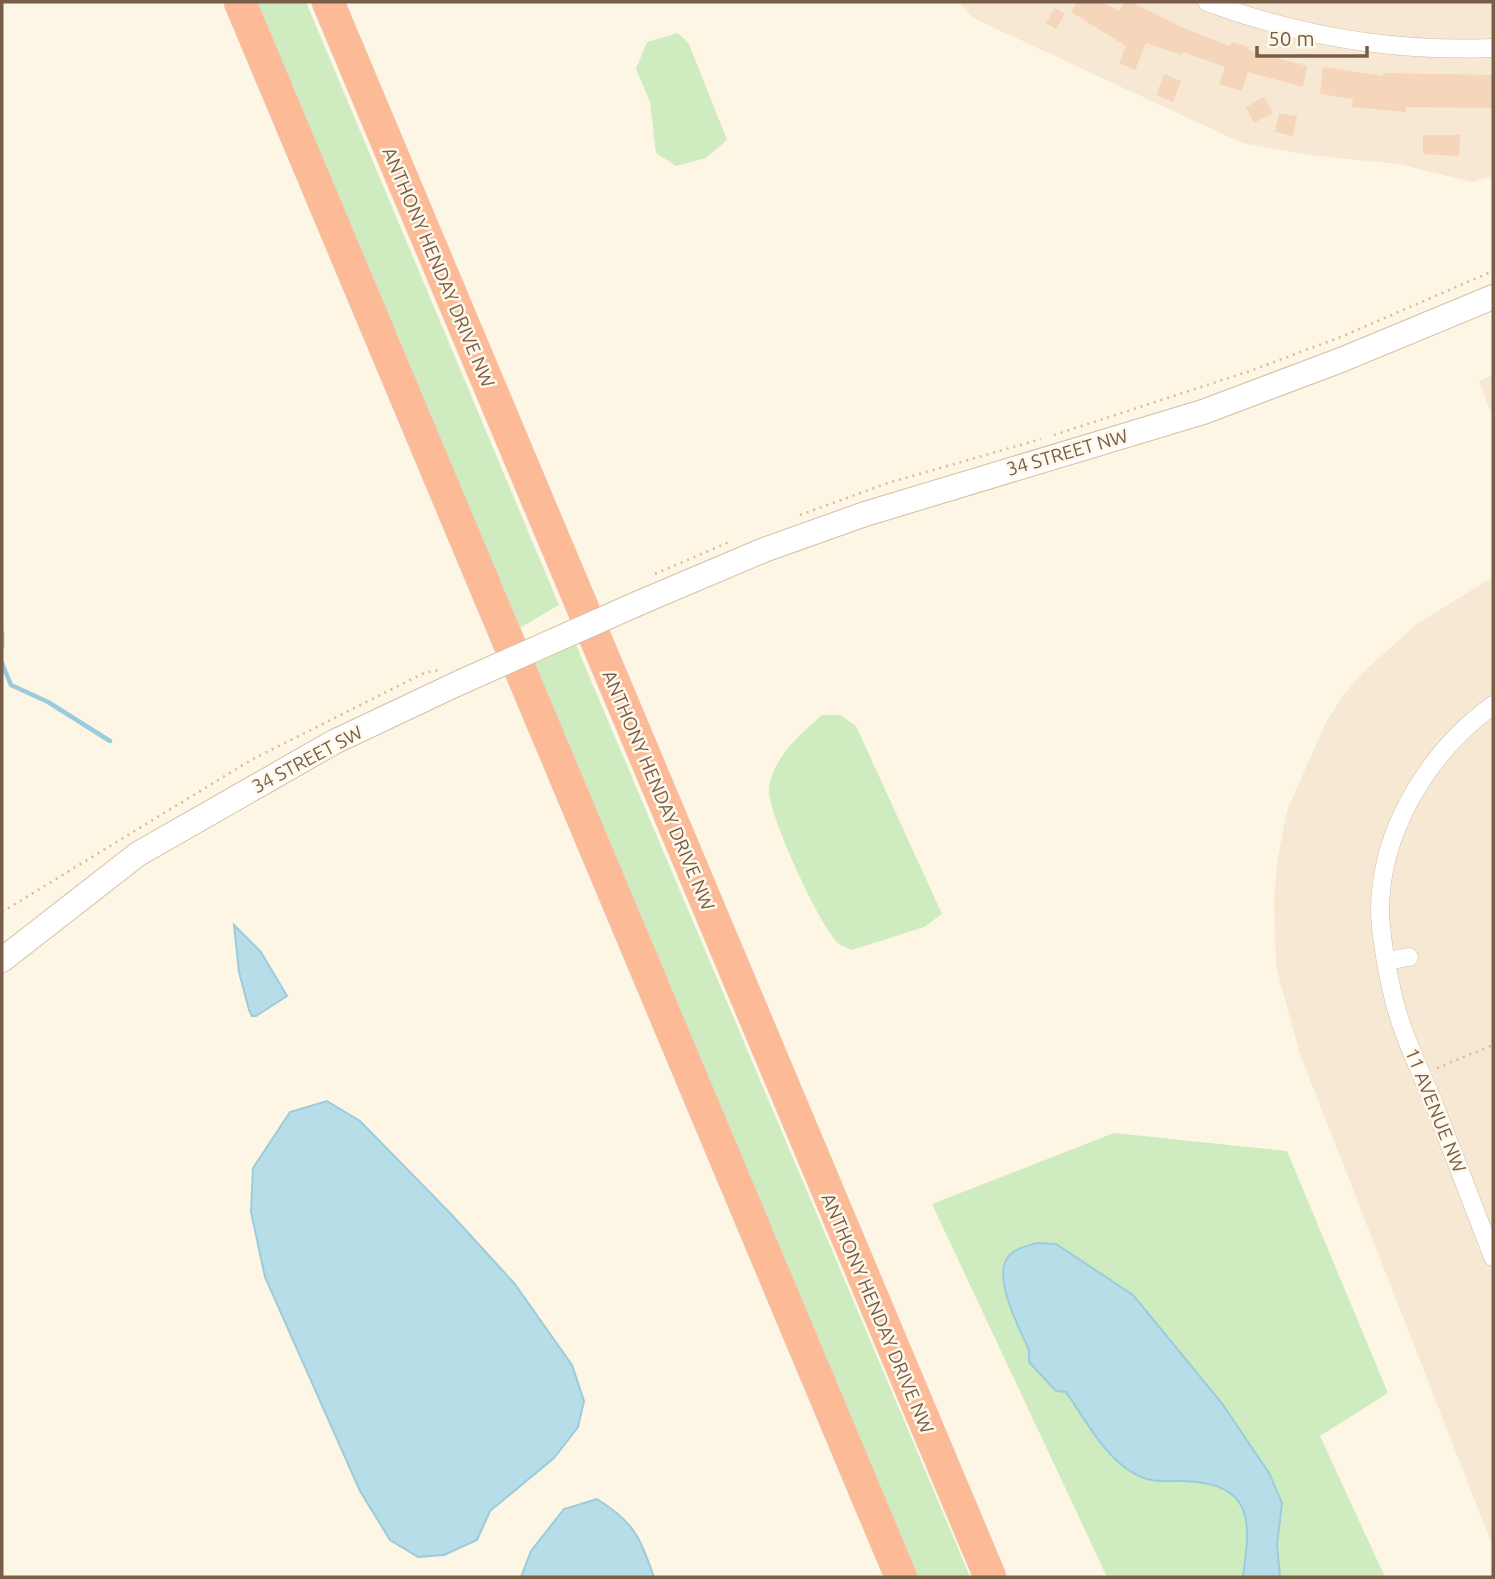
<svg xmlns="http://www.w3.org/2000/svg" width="1495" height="1579" font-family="Ubuntu,sans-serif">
<rect width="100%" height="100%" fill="#fef6e4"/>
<g fill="#f6e8d2">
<path d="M958 2H1493V176L1472 182 1398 164 1310 155 1242 143 973 18Z"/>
<path d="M1493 375V418L1479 381Z"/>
<path d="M1493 577V1547L1300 1054 1276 966 1274 902 1277 862 1287 811 1325 724 1343 696 1362 673 1417 624Z"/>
</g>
<g fill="#cfecc1">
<path d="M254 2H306L559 605 518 629Z"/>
<path d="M678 33 689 44 727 140 706 158 676 166 656 153 650 102 636 69 647 42Z"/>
<path d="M576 645 955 1541 970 1577H916L534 664Z"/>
<path d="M822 715H840L856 726 942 914 924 927 852 950C848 948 841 946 838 943 821 929 765 808 769 787 775 755 799 736 822 715Z"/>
<path d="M1114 1133 1287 1151 1388 1393 1320 1436 1385 1577H1107L932 1204Z"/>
</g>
<g fill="#b7dde9" stroke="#9cccdb" stroke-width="2">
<path d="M234 925 261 952 287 996 256 1016H252L249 1010 239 972Z"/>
<path d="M327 1101 360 1121 450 1213 514 1283 572 1365 584 1401 578 1427 554 1458 490 1511 477 1540 444 1555 418 1557 390 1540 360 1491 265 1277 251 1212 253 1168 290 1112Z"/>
<path d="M1037 1243 1056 1244 1133 1295 1221 1402 1269 1473 1282 1503 1277 1545 1280 1577H1243C1251 1520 1254 1483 1182 1481 1166 1481 1150 1483 1135 1474 1105 1458 1085 1419 1066 1392L1056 1391 1029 1362V1350C1020 1330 992 1277 1008 1257 1015 1248 1027 1246 1037 1243Z"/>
<path d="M597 1499C635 1523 639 1536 654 1577H521L531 1551 564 1509Z"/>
</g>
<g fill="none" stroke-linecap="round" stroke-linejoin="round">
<g stroke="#9cccdb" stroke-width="4.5">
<path d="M2 633V646"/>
<path d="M2 663 11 685 48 702 110 741"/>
</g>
</g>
<g fill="#f5d6ba">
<path d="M1077 2H1103L1119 11 1124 2H1131L1188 30 1230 46 1232 42 1248 47 1247 50 1307 66 1303 87 1248 72 1242 91 1219 84 1225 67 1183 52 1181 55 1146 43 1135 70 1119 63 1126 46 1071 12Z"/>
<path d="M1055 8 1065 14 1056 29 1046 23Z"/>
<path d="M1323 67 1383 76V73L1493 75V108L1406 107V112L1352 107 1353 99 1320 94Z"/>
<path d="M1164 74 1181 81 1173 102 1156 95Z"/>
<path d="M1264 97 1273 113 1254 123 1246 107Z"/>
<path d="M1279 113 1297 116 1293 136 1275 132Z"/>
<path d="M1423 135H1460L1459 156 1423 154Z"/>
</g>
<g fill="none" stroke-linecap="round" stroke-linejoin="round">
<defs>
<g id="minor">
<path d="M1207 2C1299 36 1395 52 1493 48"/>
<path d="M1493 705C1429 752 1380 830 1380 911 1381 941 1387 971 1394 1000 1403 1036 1420 1070 1434 1104 1454 1155 1473 1206 1493 1257"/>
<path d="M1386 961 1409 957"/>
</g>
<g id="secondary">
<path d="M639 603 764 550 865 514 1203 412 1341 360 1493 297"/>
<path d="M2 960 138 854 334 742 461 682"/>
</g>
<g id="motorway">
<path d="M240 2 901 1577"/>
<path d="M328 2 990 1577"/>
</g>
</defs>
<use href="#minor" stroke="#d0beaa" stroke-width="19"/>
<use href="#secondary" stroke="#d3bfa6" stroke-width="26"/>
<use href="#motorway" stroke="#dfd8d3" stroke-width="33"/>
<g stroke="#daba9d" stroke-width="2.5" stroke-dasharray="2 5" stroke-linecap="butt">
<path d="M1054 435 1250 371 1343 336 1493 271"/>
<path d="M800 515 888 483 1041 439"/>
<path d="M655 574 729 542"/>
<path d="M2 912 251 760 424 673 439 670"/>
<path d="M1437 1068 1493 1045"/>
</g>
<use href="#minor" stroke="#fff" stroke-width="18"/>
<use href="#secondary" stroke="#fff" stroke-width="24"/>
<use href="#motorway" stroke="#fcba97" stroke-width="32"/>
<defs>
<path id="secondary-bridge" d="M461 682 639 603"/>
</defs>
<use href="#secondary-bridge" stroke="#d3bfa6" stroke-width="26" stroke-linecap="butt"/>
<use href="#secondary-bridge" stroke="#fff" stroke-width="24"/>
</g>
<g text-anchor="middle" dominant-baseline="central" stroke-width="5" stroke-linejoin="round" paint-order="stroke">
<g font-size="19" fill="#785d48" stroke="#fff9eb">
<text transform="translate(439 267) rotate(67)">ANTHONY HENDAY DRIVE NW</text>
<text transform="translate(1067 452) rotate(-16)">34 STREET NW</text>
<text transform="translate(307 759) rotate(-28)">34 STREET SW</text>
<text transform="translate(659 790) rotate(67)">ANTHONY HENDAY DRIVE NW</text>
<text transform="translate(1436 1110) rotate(68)">11 AVENUE NW</text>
<text transform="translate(878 1313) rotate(67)">ANTHONY HENDAY DRIVE NW</text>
</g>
</g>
<rect width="1495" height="1579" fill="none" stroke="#785d48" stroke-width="7"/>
<path d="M1257 46v10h110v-10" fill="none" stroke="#785d48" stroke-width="3.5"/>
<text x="1268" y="46" font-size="21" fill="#785d48" stroke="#fff9eb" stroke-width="5" paint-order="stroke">50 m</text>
</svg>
